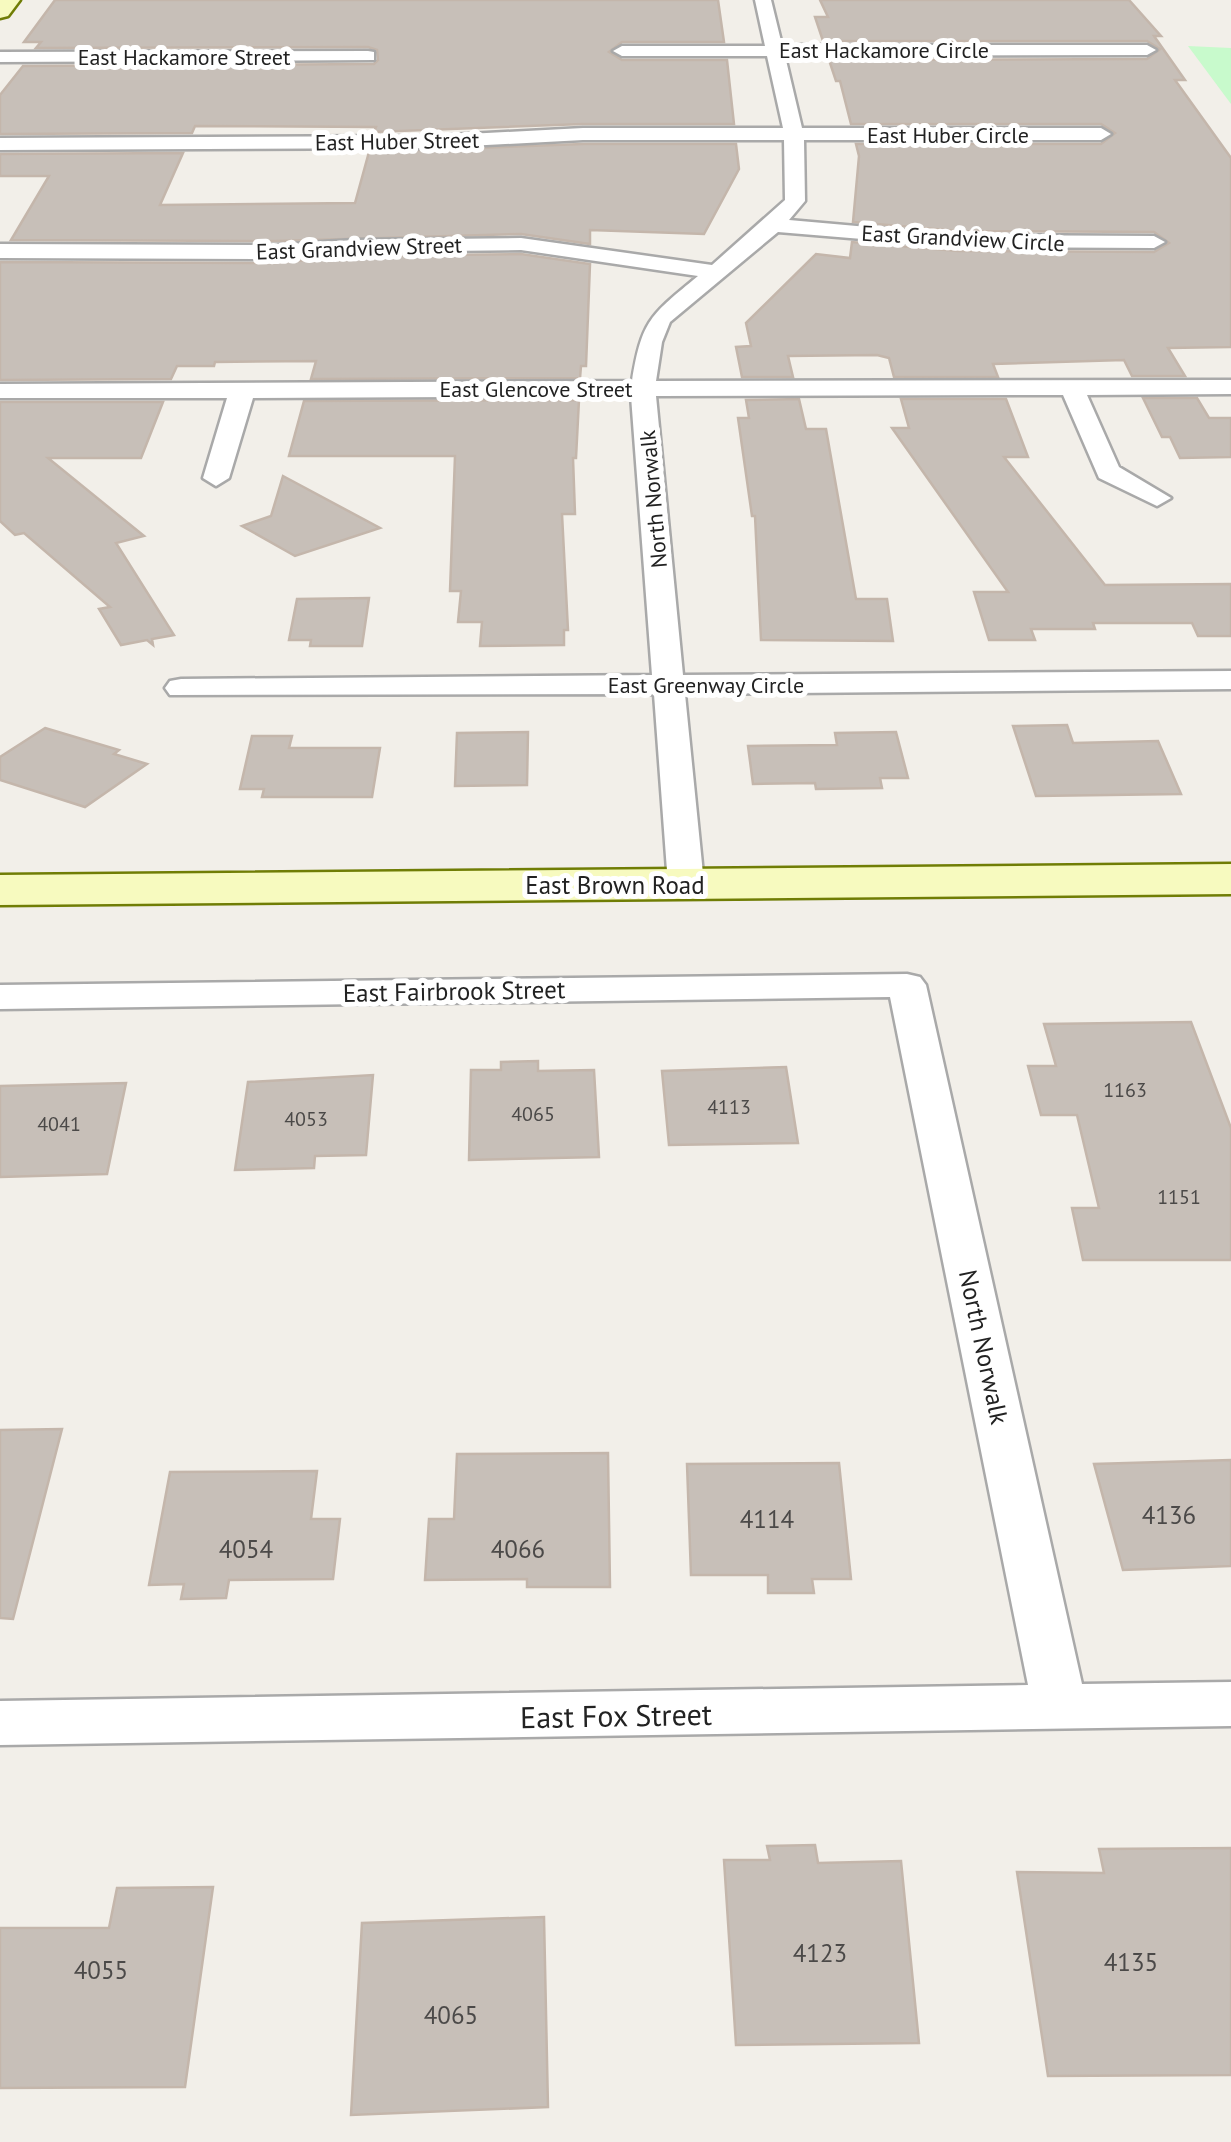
<svg xmlns="http://www.w3.org/2000/svg" width="1231" height="2142" font-family="'PT Sans',sans-serif">
<rect width="100%" height="100%" fill="#f2efe9"/>
<path fill="#c8facc" d="M1188 46 1231 48V104Z"/>
<g fill="#c7bfb8" stroke="#c4b6ab" stroke-width="2.5">
<path d="M55 0H718L724 42H622L609 52 622 60H727L734 124H583L374 132 376 127 195 126 192 133 0 134V95L23 66 374 64 378 60 377 50 368 47 36 48 41 42H24Z"/>
<path d="M820 0H1129L1161 36H1154L1185 80H1175L1231 158V347L1168 348 1185 376H1132L1124 360 993 364 998 377H894L889 358 877 355 788 356 793 377H742L736 347 751 346 746 323 816 254 850 258 852 242 958 251 1154 252 1169 243 1154 232 958 231 853 222 859 156 856 144H1101L1115 133 1101 124H851L840 81H836L829 60 1147 59 1160 49 1147 41H823L815 17H828Z"/>
<path d="M583 144H736L739 169 704 234 590 230V244L521 234 276 241 11 240 49 176H0V154L183 153 160 205 355 203 369 152Z"/>
<path d="M521 254 590 264 586 366H581L580 378 311 379 316 361 215 362 214 366H177L171 379 0 380V262L276 263 354 256Z"/>
<path d="M1143 398H1197L1209 418H1231V457L1180 458 1170 437H1162Z"/>
<path d="M799 399 806 429H826L856 599H887L893 641 761 640 755 516H752L738 418H749L746 400Z"/>
<path d="M901 399H1006L1028 457H1004L1105 585 1231 584V636H1198L1192 623H1093L1095 629H1031L1035 640H989L974 592H1008L892 428H909Z"/>
<path d="M579 400 576 458H573L575 514H562L568 630H564V645L480 646 482 622H458L461 591H450L455 456H289L304 401Z"/>
<path d="M0 402H163L141 458H48L144 536 116 543 174 635 152 639 153 645 147 640 121 645 99 609 110 607 24 533 15 535 0 521Z"/>
<path d="M283 476 380 528 295 556 242 526 271 516Z"/>
<path d="M369 598 362 646H310L311 640H289L297 599Z"/>
<path d="M1067 725 1073 743 1158 741 1181 794 1036 796 1013 726Z"/>
<path d="M45 728 119 750 114 754 147 764 85 807 0 780V757Z"/>
<path d="M528 732 527 785 455 786 457 733Z"/>
<path d="M896 732 908 778H880L882 788 816 789 815 783 753 784 748 746 837 745 835 733Z"/>
<path d="M252 736H292L289 748H380L372 797H262L264 789H240Z"/>
<path d="M1191 1022 1231 1128V1260H1083L1072 1208H1099L1077 1115H1041L1028 1066H1056L1044 1024Z"/>
<path d="M538 1061V1071L594 1070 599 1157 469 1160 471 1070H501V1062Z"/>
<path d="M786 1067 798 1143 669 1145 662 1071Z"/>
<path d="M373 1075 366 1155 315 1156 314 1168 235 1170 248 1082Z"/>
<path d="M126 1083 107 1174 0 1177V1086Z"/>
<path d="M62 1429 13 1619 0 1618V1430Z"/>
<path d="M608 1453 610 1587H527V1579L425 1580 429 1519H454L457 1454Z"/>
<path d="M1231 1460V1566L1123 1570 1094 1464Z"/>
<path d="M839 1463 851 1579H812L814 1593H768V1575H691L687 1464Z"/>
<path d="M317 1471 311 1519H340L333 1579 229 1580 226 1598 181 1599 184 1584 149 1585 170 1472Z"/>
<path d="M815 1845 818 1863 901 1861 919 2043 736 2045 724 1860H770L767 1846Z"/>
<path d="M1231 1848V2075L1048 2076 1017 1872 1104 1873 1099 1849Z"/>
<path d="M213 1887 185 2087 0 2088V1928H109L117 1888Z"/>
<path d="M544 1917 548 2107 351 2115 362 1923Z"/>
</g>
<g fill="none" stroke-linecap="round" stroke-linejoin="round">
<defs>
<g id="street">
<path d="M755 0H771L782 45H1147L1156 50 1147 55 785 56 802 128H1101L1111 134 1101 140H804L805 201 789 220 958 235 1154 236 1165 242 1154 248 958 247 778 232 670 322 662 342 656 381 1231 380V394L1087 395 1119 467 1171 498 1157 506 1099 478 1063 395 656 396 683 675 1231 671V689L685 694 704 884 699 892 686 895 673 892 668 884 654 694 170 695 165 688 170 681 181 679 652 675 631 396 253 398 229 478 216 486 203 478 227 398H0V384L632 381C642 319 651 315 698 276L521 250 354 252 276 259 0 258V244L276 245 354 240 521 238 712 265 785 200 784 140H583L430 148 0 150V138L430 136 583 128H783L767 56H622L613 51 622 46H765Z"/>
<path d="M368 51 374 52V60L0 62V52Z"/>
<path d="M907 974 920 977 926 985 1082 1684 1231 1682V1726L0 1745V1701L1028 1685 890 997 0 1009V985Z"/>
</g>
<g id="secondary">
<path d="M0 0H20L8 16 0 18Z"/>
<path d="M1231 864V894L0 905V875Z"/>
</g>
</defs>
<use href="#street" stroke="#a9a9a9" stroke-width="5"/>
<use href="#secondary" stroke="#707d05" stroke-width="5"/>
<use href="#street" fill="#fff" fill-rule="evenodd"/>
<use href="#secondary" fill="#f7fabf" fill-rule="evenodd"/>
</g>
<g text-anchor="middle" dominant-baseline="central" stroke-width="10" stroke-linejoin="round" paint-order="stroke">
<g font-size="20" fill="#4b4948">
<text x="1125" y="1090">1163</text>
<text x="729" y="1107">4113</text>
<text x="533" y="1114">4065</text>
<text x="306" y="1119">4053</text>
<text x="59" y="1124">4041</text>
<text x="1179" y="1197">1151</text>
</g>
<g font-size="22" fill="#222" stroke="#fff">
<text x="884" y="50">East Hackamore Circle</text>
<text x="184" y="57">East Hackamore Street</text>
<text x="948" y="135">East Huber Circle</text>
<text transform="translate(397 141) rotate(-1)">East Huber Street</text>
<text transform="translate(963 238) rotate(3)">East Grandview Circle</text>
<text transform="translate(359 248) rotate(-2)">East Grandview Street</text>
<text x="536" y="389">East Glencove Street</text>
<text transform="translate(653 499) rotate(-95)">North Norwalk</text>
<text x="706" y="685">East Greenway Circle</text>
</g>
<g font-size="25" fill="#222" stroke="#fff">
<text x="615" y="885">East Brown Road</text>
<text transform="translate(454 991) rotate(-1)">East Fairbrook Street</text>
<text transform="translate(984 1347) rotate(78)">North Norwalk</text>
</g>
<g font-size="25" fill="#4b4948">
<text x="1169" y="1515">4136</text>
<text x="767" y="1519">4114</text>
<text x="246" y="1549">4054</text>
<text x="518" y="1549">4066</text>
<text x="820" y="1953">4123</text>
<text x="1131" y="1962">4135</text>
<text x="101" y="1970">4055</text>
<text x="451" y="2015">4065</text>
</g>
<g font-size="30" fill="#222" stroke="#fff">
<text transform="translate(616 1715) rotate(-1)">East Fox Street</text>
</g>
</g>
</svg>
